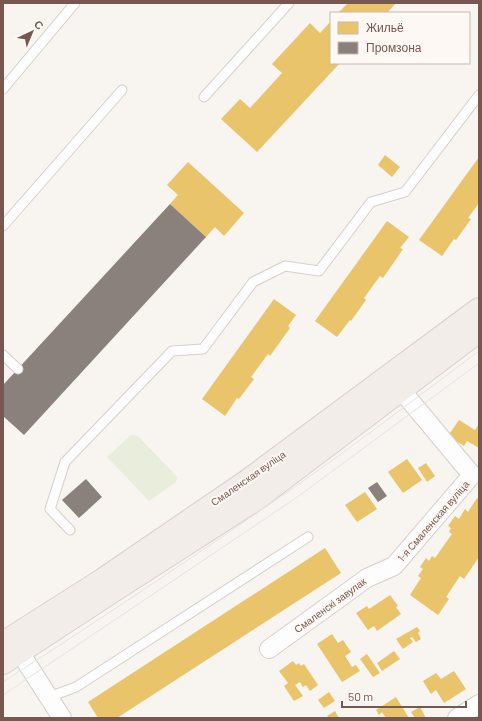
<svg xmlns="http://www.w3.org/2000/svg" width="482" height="721" font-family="Barlow,sans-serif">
<rect width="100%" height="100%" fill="#f8f4f0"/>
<path fill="#e9eedc" d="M131 435 138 436 177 477 176 482 149 501 107 457Z"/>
<g fill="#e9c46a">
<path d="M348 3H396L387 13H338Z"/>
<path d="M331 21V63H340L257 152 221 119 240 99 250 108 282 73 272 64 310 23 320 33Z"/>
<path d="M385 155 400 167 392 177 378 165Z"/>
<path d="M479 157V203L468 218 471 219 456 240 454 239 442 256 419 240Z"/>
<path d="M188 162 244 213 224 236 215 227 206 237 170 204 178 195 167 185Z"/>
<path d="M387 221 409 237 400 248 403 249 383 278 380 276 364 298 366 300 351 321 350 320 337 337 315 321Z"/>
<path d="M274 299 296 315 288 326 290 328 270 356 268 354 251 377 254 379 239 399 237 398 225 416 202 399Z"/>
<path d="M459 420 475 430 479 424V448L467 441 464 446 448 436Z"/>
<path d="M407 459 422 480 403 493 388 472Z"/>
<path d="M426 463 435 476 427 482 418 468Z"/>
<path d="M365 492 377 509 357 522 345 505Z"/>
<path d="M477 498 479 499V550L478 551 479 557 464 579 460 576 446 597 449 599 438 615 410 595 421 578 418 576 423 569 420 567 426 558 429 561 432 556 435 558 452 534 449 532 451 528 448 526 455 516 459 519 465 509 468 512Z"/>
<path d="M325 548 341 573 117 718H98L88 702Z"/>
<path d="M390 595 398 606 396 607 401 614 377 631 374 626 368 630 356 613 367 606 369 609Z"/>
<path d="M417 627 420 631 418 633 421 639 416 642 412 637 410 638 413 642 403 649 396 639Z"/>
<path d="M332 634 338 643 343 640 351 652 345 656 352 667 356 665 360 671 342 682 317 644Z"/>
<path d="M394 651 400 659 382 671 377 663Z"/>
<path d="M367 654 380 673 373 677 360 659Z"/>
<path d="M293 661 296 665 299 663 301 666 304 664 318 685 310 691 306 685 303 687 300 682 295 685 303 696 294 701 284 686 288 683 279 671Z"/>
<path d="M454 671 466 689 444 703 436 690 431 694 423 681 436 673 441 679Z"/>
<path d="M329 692 335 701 324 708 318 700Z"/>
<path d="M396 697 409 718H386L382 712 379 715 376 710Z"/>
<path d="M420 707 426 718H415L411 712Z"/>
<path d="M335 711 339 718H329L327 716Z"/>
</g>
<g fill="#8a817c">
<path d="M170 204 206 237 24 435 3 416V385Z"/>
<path d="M86 479 102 497 79 518 62 500Z"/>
<path d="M377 482 387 496 378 502 368 488Z"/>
</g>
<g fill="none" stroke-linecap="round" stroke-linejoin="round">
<defs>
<g id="lane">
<path d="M3 89 75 3"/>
<path d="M204 97 289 3"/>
<path d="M3 226 122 90"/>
<path d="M3 355 18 369"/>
<path d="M70 530 50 509 65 462 172 351 203 349 253 282 285 266 319 271 371 202 405 192 479 95"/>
<path d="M49 697 76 687 308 537"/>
</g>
<g id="street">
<path d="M12 640 62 718"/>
<path d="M269 649 367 578 394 566 472 475 392 379"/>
<path d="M457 718 479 704"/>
</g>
<g id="primary">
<path d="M3 643 102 580 247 481 479 309"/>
<path d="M3 663 110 593 258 498 479 331"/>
</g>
</defs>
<use href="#lane" stroke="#d7d0cc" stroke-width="11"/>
<use href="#street" stroke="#d7d0cc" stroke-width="20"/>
<use href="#primary" stroke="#d9d0cc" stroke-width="24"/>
<use href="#lane" stroke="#fefdfd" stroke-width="9"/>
<use href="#street" stroke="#fefdfd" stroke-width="18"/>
<use href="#primary" stroke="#f2ede8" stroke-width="22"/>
<g stroke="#e5e4e6" stroke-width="1">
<path d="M3 682C99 620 195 556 289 491 354 446 416 398 479 351"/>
<path d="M3 695 296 498 479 363"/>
</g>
</g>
<g text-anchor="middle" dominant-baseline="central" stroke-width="4" stroke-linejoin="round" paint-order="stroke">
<g font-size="10" fill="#765850" stroke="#fef8f4">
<text transform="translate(248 478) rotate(-35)">Смаленская вуліца</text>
<text transform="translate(433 521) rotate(-49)">1-я Смаленская вуліца</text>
<text transform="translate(330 605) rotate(-36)">Смаленскі завулак</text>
</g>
</g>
<rect width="482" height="721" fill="none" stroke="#765850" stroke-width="8"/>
<rect x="330" y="12" width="140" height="52" fill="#fef8f4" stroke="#c8b8b2"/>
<rect x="338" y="22" width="20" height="12" fill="#e9c46a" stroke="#c8b8b2"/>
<text x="366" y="32" font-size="12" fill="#765850">Жильё</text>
<rect x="338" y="42" width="20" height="12" fill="#8a817c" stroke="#c8b8b2"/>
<text x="366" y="52" font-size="12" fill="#765850">Промзона</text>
<g transform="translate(32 32) rotate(44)" stroke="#fef8f4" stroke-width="3" paint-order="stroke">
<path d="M0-3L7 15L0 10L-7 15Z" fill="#765850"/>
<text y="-6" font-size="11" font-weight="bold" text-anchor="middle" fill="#765850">С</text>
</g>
<path d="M342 701v6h124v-6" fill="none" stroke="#765850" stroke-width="2"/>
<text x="348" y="701" font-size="12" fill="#765850" stroke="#fef8f4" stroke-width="3" paint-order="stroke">50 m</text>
</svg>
